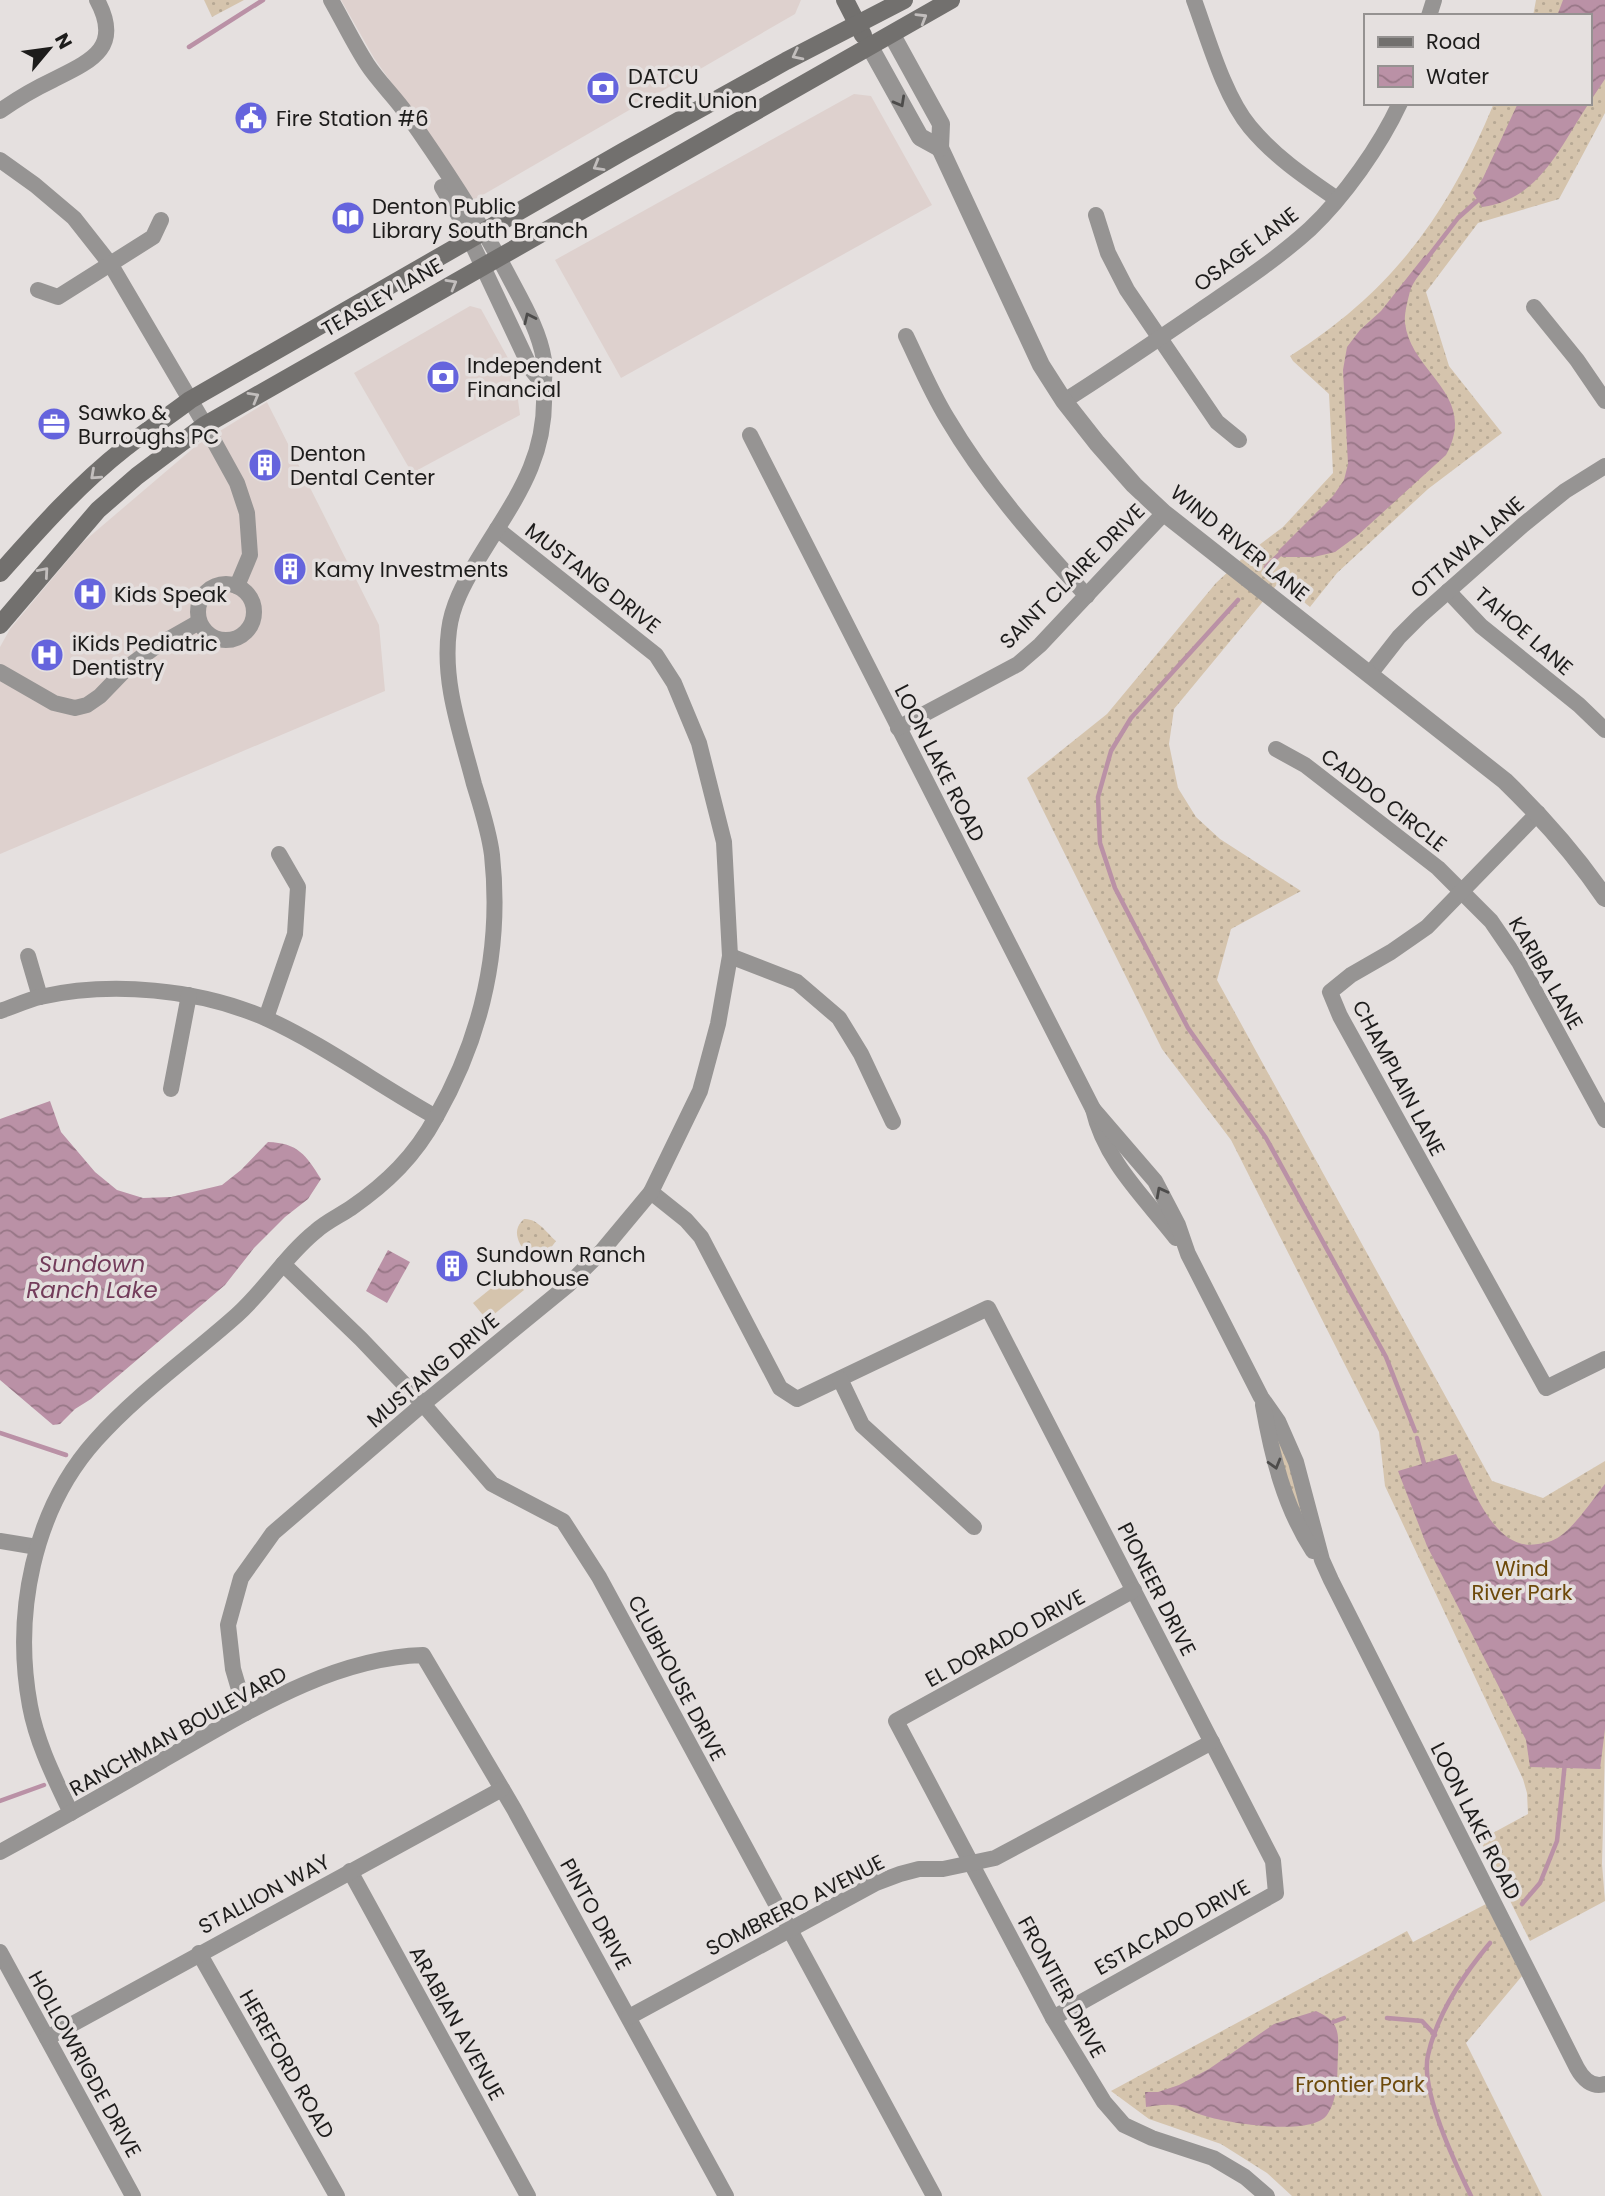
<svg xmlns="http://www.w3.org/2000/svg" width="1605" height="2196" font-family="Poppins,sans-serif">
<defs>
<pattern id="grass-dots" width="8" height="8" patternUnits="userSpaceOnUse" patternTransform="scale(1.75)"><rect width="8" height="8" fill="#d5c4ad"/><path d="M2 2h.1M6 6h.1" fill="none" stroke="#b6a894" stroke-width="1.8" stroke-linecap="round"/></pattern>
<pattern id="water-waves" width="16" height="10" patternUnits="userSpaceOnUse" patternTransform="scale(1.75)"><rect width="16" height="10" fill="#ba91a6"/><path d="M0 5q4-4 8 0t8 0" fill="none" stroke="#977686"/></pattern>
</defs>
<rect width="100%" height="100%" fill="#e5e0df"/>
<g fill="#ded1ce">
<path d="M341 0H801L795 14 474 200 374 58Z"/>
<path d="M854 94 871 96 932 205 621 378 555 260Z"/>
<path d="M470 306 481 309 514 369 520 415 412 473 354 373Z"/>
<path d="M267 402 379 625 385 691 0 854V647L10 629 82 543 197 445Z"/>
</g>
<g fill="url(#grass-dots)">
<path d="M204 0H244L212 17Z"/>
<path d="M1536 0H1605V113L1559 199 1478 223 1426 292 1449 366 1502 433 1428 489 1337 573 1310 607 1279 582 1174 709 1169 744 1178 788 1196 817 1220 839 1301 891 1231 929 1217 980 1492 1481 1543 1498 1605 1461V1746L1602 1864 1605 1901 1530 1941 1480 1840 1528 1814 1527 1793 1523 1779 1385 1486 1379 1432 1231 1140 1162 1049 1027 778 1107 714 1216 583 1246 555 1283 527 1333 473 1329 394 1293 361 1290 356C1393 291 1448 214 1494 103H1589V16H1533Z"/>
<path d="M524 1219C537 1218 547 1233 556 1241L550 1249V1256L542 1263 533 1262C523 1249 508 1233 524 1219Z"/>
<path d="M1274 1426 1288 1454 1309 1528 1288 1488Z"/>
<path d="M1486 1904 1522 1976 1466 2043 1542 2196H1292L1267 2173 1221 2144 1149 2119 1111 2091 1407 1931 1413 1942Z"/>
</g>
<path fill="#d5c4ad" d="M510 1273 524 1290 487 1320 473 1303Z"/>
<g fill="url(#water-waves)">
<path d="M1563 0H1605V79L1589 103V16H1557Z"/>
<path d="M1518 103H1589C1560 147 1539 200 1482 207L1473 193 1483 178Z"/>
<path d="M1425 255 1431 259C1425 268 1413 281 1410 291 1408 300 1404 313 1405 323 1411 374 1479 394 1446 455L1358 535 1335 552 1314 557H1282L1278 551 1333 496 1344 480 1348 464 1343 370 1347 347 1360 330 1381 311Z"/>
<path d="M50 1101 61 1132 95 1172 117 1190 143 1198 171 1197 222 1185 241 1170 268 1142C298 1143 306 1155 321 1179L308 1199 285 1217 254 1248 225 1285 91 1399 75 1409 60 1424 53 1425 0 1380V1119Z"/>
<path d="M388 1250 410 1262 387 1303 366 1291Z"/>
<path d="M1456 1454C1472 1485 1494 1553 1538 1544 1547 1543 1556 1540 1563 1534 1579 1521 1592 1500 1605 1484V1729L1600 1769 1530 1767 1526 1740 1427 1546 1398 1471Z"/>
<path d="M1316 2011C1338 2021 1339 2030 1338 2053 1337 2074 1339 2098 1327 2115 1311 2137 1225 2123 1202 2115 1192 2112 1184 2106 1172 2105 1164 2104 1154 2106 1146 2107L1145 2092H1158L1179 2085 1209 2069 1274 2024Z"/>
</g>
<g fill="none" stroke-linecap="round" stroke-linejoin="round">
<g stroke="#ba91a6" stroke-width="4.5">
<path d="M189 47 263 0"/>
<path d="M1428 257 1458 218 1477 201"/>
<path d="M1266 567 1280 554"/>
<path d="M1238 600 1131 718 1111 751 1098 797 1100 843 1115 888 1188 1028 1266 1138 1386 1357 1415 1431"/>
<path d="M0 1433 66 1455"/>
<path d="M1417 1438 1425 1467"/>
<path d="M0 1801 44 1785"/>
<path d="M1522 1904 1540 1883 1557 1841 1565 1762"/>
<path d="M1387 2018 1422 2021 1435 2035"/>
<path d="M1333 2022 1344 2018"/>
<path d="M1471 2196C1455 2163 1420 2090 1428 2055 1437 2014 1464 1974 1490 1943"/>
</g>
<g stroke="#969493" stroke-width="16">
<path d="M1194 0C1208 38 1224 96 1250 127 1275 157 1305 177 1337 199"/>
<path d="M1429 16 1434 0"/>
<path d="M0 111C17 99 34 89 53 80 91 61 123 48 97 0"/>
<path d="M0 160 35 185 74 218 111 265 205 425 237 483 247 513 250 555 237 586"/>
<path d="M442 187 459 216 531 369 543 384"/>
<path d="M1096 215 1108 253 1127 290 1217 422 1239 440"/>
<path d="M38 290 58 297 153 237 161 220"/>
<path d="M1534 307 1577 360 1605 401"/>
<path d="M906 336C919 363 931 392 947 418 986 484 1035 540 1087 596"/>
<path d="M1064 401C1110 372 1154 342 1198 312 1236 286 1276 260 1310 229 1344 197 1380 146 1400 103"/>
<path d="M750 435 1093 1109C1105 1161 1144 1197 1176 1238"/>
<circle cx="226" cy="612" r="28"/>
<path d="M1448 591 1481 626 1579 705 1605 730"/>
<path d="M0 672 54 703 75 708 87 705 100 696 128 667 155 647 199 622"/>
<path d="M1370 674 1399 637 1420 616 1523 525 1565 491 1605 466"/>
<path d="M898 728 1018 664 1040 645 1164 513"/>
<path d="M1276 749 1305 765 1438 868 1491 921 1519 962 1605 1120"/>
<path d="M1538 813 1427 927 1391 952 1351 975 1330 992 1340 1016 1546 1388 1605 1359"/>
<path d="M28 956 40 997"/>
<path d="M730 956 797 982 839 1018 861 1054 893 1122"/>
<path d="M0 1011C13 1007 27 1000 40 997 111 981 199 989 265 1018 323 1044 380 1086 436 1117"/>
<path d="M266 1018 295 934 298 887 279 854"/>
<path d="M171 1089 189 995"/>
<path d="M1093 1109 1155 1181 1178 1225 1188 1254 1261 1397 1278 1421 1296 1462 1322 1560 1331 1580 1577 2068C1583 2079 1592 2088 1605 2084"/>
<path d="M651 1192 686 1220 701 1237 780 1388 797 1399 988 1308 1273 1861 1276 1893 1053 2018"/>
<path d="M283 1264 361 1339 423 1404 492 1484 563 1521 599 1577 934 2196"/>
<path d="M840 1379 862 1425 974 1527"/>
<path d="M1263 1405C1272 1456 1284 1506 1313 1551"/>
<path d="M0 1541 37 1547"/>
<path d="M1134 1590 896 1721 1053 2018 1104 2102 1124 2125 1152 2138 1213 2158 1245 2177 1267 2196"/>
<path d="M246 1713 233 1669 228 1625 241 1578 273 1533 423 1404 568 1285 601 1252 651 1192 700 1091 718 1024 730 956 724 842 699 743 674 683 656 655 497 529"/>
<path d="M71 1813C55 1779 37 1744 30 1706 13 1614 33 1510 96 1440 138 1393 190 1357 237 1315 266 1289 286 1255 316 1231 326 1222 339 1216 351 1208 387 1183 415 1156 436 1117 482 1036 502 948 492 855 489 831 481 807 474 784 461 733 442 683 449 630 452 605 464 584 476 563 511 504 547 463 544 391 543 380 546 370 544 360 539 329 521 300 507 273 478 218 442 164 406 113 394 96 378 81 367 64 354 44 343 21 331 0"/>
<path d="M0 1852C55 1822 109 1792 163 1760 243 1715 329 1658 423 1655L514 1809 726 2196"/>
<path d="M350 1871 528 2196"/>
<path d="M0 1952 133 2196"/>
<path d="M199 1953 337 2196"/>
<path d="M629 2017 876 1883 900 1874 919 1869H943L995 1858 1212 1742"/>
<path d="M47 2038 502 1789"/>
</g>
<g stroke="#969493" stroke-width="18">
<path d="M892 35 941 124 940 148 1041 365 1064 401 1097 443 1134 485 1164 513 1505 781C1542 817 1576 855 1605 898"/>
<path d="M870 47 920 137 940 148"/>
</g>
<g stroke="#72706e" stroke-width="18">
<path d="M845 0 863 35"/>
<path d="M0 573C39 529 78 485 125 448 146 431 169 416 190 400L624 151 786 61 904 0"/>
<path d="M0 625 98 510 137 476 205 425 951 0"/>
</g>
</g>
<defs><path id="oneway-chevron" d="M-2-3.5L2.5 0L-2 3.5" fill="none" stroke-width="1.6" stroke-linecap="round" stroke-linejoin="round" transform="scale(1.75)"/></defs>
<g stroke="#c2bebd">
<use href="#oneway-chevron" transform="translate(922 18) rotate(-31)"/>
<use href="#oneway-chevron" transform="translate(797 55) rotate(153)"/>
<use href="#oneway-chevron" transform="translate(598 166) rotate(150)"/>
<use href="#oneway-chevron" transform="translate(452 284) rotate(-30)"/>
<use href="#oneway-chevron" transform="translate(254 397) rotate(-30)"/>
<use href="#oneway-chevron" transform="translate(95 475) rotate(138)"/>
<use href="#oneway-chevron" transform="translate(44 572) rotate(-49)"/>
</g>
<g stroke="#4d4c4b">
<use href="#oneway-chevron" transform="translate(900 102) rotate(61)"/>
<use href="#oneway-chevron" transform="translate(529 318) rotate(-115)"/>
<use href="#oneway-chevron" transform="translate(1161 1192) rotate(-118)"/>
<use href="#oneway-chevron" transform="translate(1275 1464) rotate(74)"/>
</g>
<defs>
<symbol id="bank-disc" viewBox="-11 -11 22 22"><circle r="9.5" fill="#6564dd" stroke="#e5e0df"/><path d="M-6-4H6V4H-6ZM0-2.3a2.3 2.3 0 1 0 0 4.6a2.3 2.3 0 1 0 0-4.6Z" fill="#fff"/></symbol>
<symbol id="civic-disc" viewBox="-11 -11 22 22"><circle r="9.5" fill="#6564dd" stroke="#e5e0df"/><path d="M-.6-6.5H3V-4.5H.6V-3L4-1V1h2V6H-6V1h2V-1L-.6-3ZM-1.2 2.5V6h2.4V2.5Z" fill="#fff"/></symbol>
<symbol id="library-disc" viewBox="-11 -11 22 22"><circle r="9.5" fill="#6564dd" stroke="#e5e0df"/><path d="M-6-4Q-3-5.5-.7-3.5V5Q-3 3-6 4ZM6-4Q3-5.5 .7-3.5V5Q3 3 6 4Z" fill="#fff"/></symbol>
<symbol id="office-disc" viewBox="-11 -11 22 22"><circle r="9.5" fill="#6564dd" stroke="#e5e0df"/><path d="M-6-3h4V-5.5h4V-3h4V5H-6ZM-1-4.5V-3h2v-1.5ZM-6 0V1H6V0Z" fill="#fff"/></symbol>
<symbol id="building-disc" viewBox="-11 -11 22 22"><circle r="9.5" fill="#6564dd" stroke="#e5e0df"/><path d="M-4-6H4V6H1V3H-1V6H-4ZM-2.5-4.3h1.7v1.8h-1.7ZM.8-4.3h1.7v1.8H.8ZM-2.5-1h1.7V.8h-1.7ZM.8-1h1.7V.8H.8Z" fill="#fff"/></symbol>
<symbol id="hospital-disc" viewBox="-11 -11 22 22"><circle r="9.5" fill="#6564dd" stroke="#e5e0df"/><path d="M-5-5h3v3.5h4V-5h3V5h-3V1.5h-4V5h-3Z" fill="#fff"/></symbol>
</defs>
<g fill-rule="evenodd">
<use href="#bank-disc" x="584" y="69" width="38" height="38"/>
<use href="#civic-disc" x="232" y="99" width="38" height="38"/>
<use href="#library-disc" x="329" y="199" width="38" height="38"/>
<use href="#bank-disc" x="424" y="358" width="38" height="38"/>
<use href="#office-disc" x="35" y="405" width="38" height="38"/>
<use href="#building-disc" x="246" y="446" width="38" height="38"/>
<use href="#building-disc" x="271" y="550" width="38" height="38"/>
<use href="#hospital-disc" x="71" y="575" width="38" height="38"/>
<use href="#hospital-disc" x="28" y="636" width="38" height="38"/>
<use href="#building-disc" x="433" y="1247" width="38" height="38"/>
</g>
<g text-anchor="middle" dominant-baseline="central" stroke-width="7" stroke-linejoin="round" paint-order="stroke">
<g font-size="21" fill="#1d1c1b" stroke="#e5e0df" text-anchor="start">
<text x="628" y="76">DATCU<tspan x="628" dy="24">Credit Union</tspan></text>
<text x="276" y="118">Fire Station #6</text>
<text x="372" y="206">Denton Public<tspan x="372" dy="24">Library South Branch</tspan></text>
<text x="467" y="365">Independent<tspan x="467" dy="24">Financial</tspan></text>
<text x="78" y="412">Sawko &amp;<tspan x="78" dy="24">Burroughs PC</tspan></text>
<text x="290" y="453">Denton<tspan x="290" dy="24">Dental Center</tspan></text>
<text x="314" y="569">Kamy Investments</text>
<text x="114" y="594">Kids Speak</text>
<text x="72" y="643">iKids Pediatric<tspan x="72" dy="24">Dentistry</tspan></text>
<text x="476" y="1254">Sundown Ranch<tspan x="476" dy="24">Clubhouse</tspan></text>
</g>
<g font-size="21" fill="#1d1c1b" stroke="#e5e0df">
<text transform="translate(1246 249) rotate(-37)">OSAGE LANE</text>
<text transform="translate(382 297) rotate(-30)">TEASLEY LANE</text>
<text transform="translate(1240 543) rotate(39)">WIND RIVER LANE</text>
<text transform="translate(1467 547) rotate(-41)">OTTAWA LANE</text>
<text transform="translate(1072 576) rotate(-45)">SAINT CLAIRE DRIVE</text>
<text transform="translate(593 578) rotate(38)">MUSTANG DRIVE</text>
<text transform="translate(1524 631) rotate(41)">TAHOE LANE</text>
<text transform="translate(940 763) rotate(63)">LOON LAKE ROAD</text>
<text transform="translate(1384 800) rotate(38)">CADDO CIRCLE</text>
<text transform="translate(1546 973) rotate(60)">KARIBA LANE</text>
<text transform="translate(1399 1078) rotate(62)">CHAMPLAIN LANE</text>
<text transform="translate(433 1370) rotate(-40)">MUSTANG DRIVE</text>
<text transform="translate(1157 1589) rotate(63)">PIONEER DRIVE</text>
<text transform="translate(1005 1638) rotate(-29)">EL DORADO DRIVE</text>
<text transform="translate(677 1678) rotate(62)">CLUBHOUSE DRIVE</text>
<text transform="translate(178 1731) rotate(-29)">RANCHMAN BOULEVARD</text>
<text transform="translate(1476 1821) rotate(63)">LOON LAKE ROAD</text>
<text transform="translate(264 1894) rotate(-28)">STALLION WAY</text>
<text transform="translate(795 1905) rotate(-27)">SOMBRERO AVENUE</text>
<text transform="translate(596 1914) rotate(61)">PINTO DRIVE</text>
<text transform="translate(1172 1927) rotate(-29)">ESTACADO DRIVE</text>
<text transform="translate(1062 1987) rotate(61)">FRONTIER DRIVE</text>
<text transform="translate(457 2023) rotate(61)">ARABIAN AVENUE</text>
<text transform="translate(85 2064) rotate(61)">HOLLOWRIGDE DRIVE</text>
<text transform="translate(287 2064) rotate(60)">HEREFORD ROAD</text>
</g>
<g font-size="21" fill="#6d4a0b" stroke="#e5e0df">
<text x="1522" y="1568">Wind<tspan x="1522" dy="24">River Park</tspan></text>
<text x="1360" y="2084">Frontier Park</text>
</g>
<g font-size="23" font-style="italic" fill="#733c5b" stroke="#e5e0df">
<text x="92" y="1264">Sundown<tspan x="92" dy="26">Ranch Lake</tspan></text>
</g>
</g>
<rect x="1364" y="14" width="228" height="91" fill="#e5e0df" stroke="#959291" stroke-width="2"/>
<rect x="1378" y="37" width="35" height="10" fill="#72706e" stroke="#959291" stroke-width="2"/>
<text x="1426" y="49" font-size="21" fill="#1d1c1b">Road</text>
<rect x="1378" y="66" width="35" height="21" fill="url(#water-waves)" stroke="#959291" stroke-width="2"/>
<text x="1426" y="84" font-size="21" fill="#1d1c1b">Water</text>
<g transform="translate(49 49) rotate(61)" stroke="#e5e0df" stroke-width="5" paint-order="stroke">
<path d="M0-5L12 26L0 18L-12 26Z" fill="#1d1c1b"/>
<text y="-10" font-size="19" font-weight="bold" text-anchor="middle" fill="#1d1c1b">N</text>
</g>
</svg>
